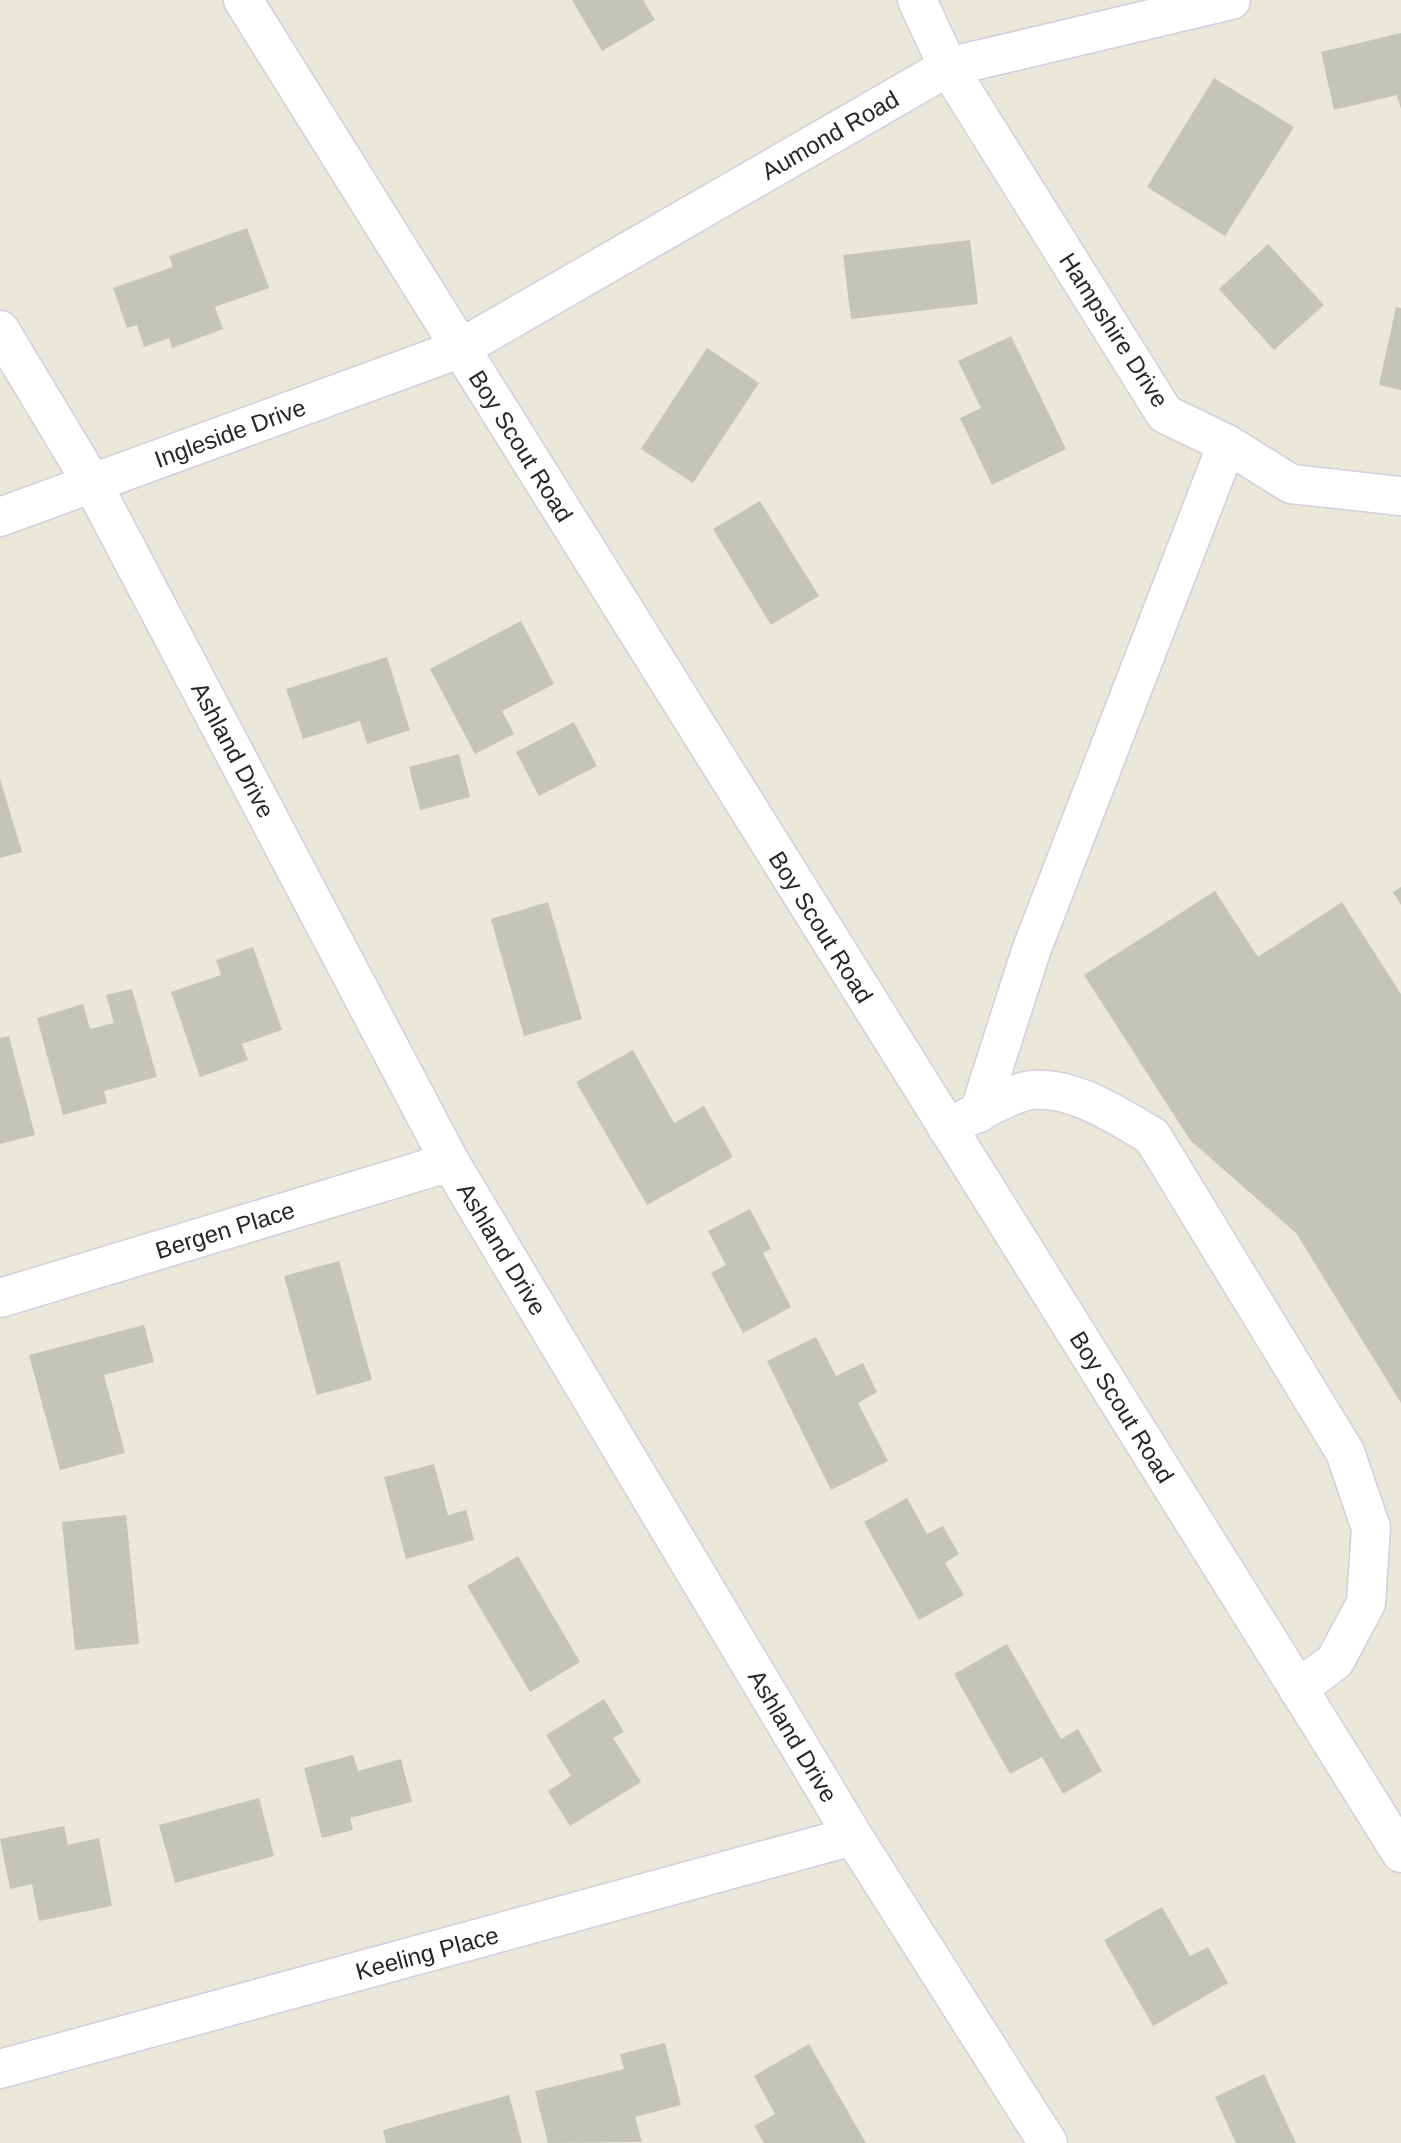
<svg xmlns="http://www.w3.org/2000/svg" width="1401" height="2143" font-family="Arial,sans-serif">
<rect width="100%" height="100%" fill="#eae8d8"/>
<g fill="#c5c4b8">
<path d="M572 0H643L655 20 602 51Z"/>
<path d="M1401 33V109L1397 95 1334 110 1321 52Z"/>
<path d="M1214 78 1294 127 1225 236 1147 187Z"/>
<path d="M247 228 269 288 215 307 223 329 172 348 169 338 144 347 137 325 127 328 113 288 173 267 169 256Z"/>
<path d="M970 240 978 304 851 319 843 255Z"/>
<path d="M1268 244 1324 305 1274 350 1219 289Z"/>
<path d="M1396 307 1401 308V390L1379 385Z"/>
<path d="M1011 336 1066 449 992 485 960 418 981 408 958 361Z"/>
<path d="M707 348 759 383 693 483 641 449Z"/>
<path d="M760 501 819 596 771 625 713 529Z"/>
<path d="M521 621 554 684 502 711 514 734 475 754 430 669Z"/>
<path d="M387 657 410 730 367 744 360 721 303 739 286 689Z"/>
<path d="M574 722 597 766 539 796 516 752Z"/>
<path d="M459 754 470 797 420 810 409 767Z"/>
<path d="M0 779 22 852 0 858Z"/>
<path d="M1401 887V905L1393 892Z"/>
<path d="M1215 891 1258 957 1342 902 1401 994V1403L1296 1233 1190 1140 1084 975Z"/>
<path d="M548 902 582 1019 524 1036 491 919Z"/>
<path d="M253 947 282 1030 242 1044 248 1060 200 1077 171 992 221 975 216 960Z"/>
<path d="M132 989 157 1077 104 1091 107 1103 63 1115 37 1018 83 1004 90 1029 114 1023 106 995Z"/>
<path d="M9 1036 35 1135 0 1144V1038Z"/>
<path d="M633 1050 674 1123 704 1106 733 1157 647 1205 576 1082Z"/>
<path d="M750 1209 771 1249 763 1253 791 1307 743 1333 711 1273 726 1265 708 1231Z"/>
<path d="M339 1261 372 1380 317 1395 284 1276Z"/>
<path d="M144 1325 154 1362 104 1375 125 1453 60 1470 29 1355Z"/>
<path d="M816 1337 836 1376 863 1363 877 1392 858 1403 888 1461 831 1490 767 1361Z"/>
<path d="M434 1464 448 1515 466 1510 474 1540 406 1559 384 1477Z"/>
<path d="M907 1498 927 1534 943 1526 959 1554 945 1563 964 1595 919 1620 864 1522Z"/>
<path d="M126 1515 139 1644 75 1650 62 1522Z"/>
<path d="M518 1556 580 1662 530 1692 467 1586Z"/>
<path d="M1007 1644 1061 1739 1078 1729 1102 1771 1063 1794 1042 1757 1010 1774 954 1674Z"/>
<path d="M604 1699 624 1732 613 1738 641 1782 570 1826 548 1791 571 1776 546 1735Z"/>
<path d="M353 1755 358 1771 401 1759 412 1802 350 1818 353 1830 322 1838 304 1768Z"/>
<path d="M259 1798 274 1856 175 1883 159 1825Z"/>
<path d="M64 1826 68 1845 99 1838 112 1906 39 1921 32 1884 10 1889 0 1839Z"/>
<path d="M1162 1907 1190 1956 1208 1947 1228 1983 1153 2026 1104 1940Z"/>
<path d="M665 2043 681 2105 635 2117 642 2142 548 2143 535 2091 624 2069 620 2054Z"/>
<path d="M809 2044 866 2143H764L754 2126 775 2114 754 2076Z"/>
<path d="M1264 2074 1296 2143H1236L1215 2097Z"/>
<path d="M509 2095 522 2143H386L383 2130Z"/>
</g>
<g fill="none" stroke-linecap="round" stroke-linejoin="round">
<defs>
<g id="minor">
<path d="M243 0 1401 1853"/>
<path d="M917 0 948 67 1165 414 1227 444 1291 484 1401 496"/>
<path d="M0 330 92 483 450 1162 853 1836 1048 2143"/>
<path d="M0 517 459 349 948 67 1231 0"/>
<path d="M979 1113 1031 951 1227 444"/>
<path d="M947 1128C966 1119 1014 1091 1032 1090 1074 1086 1117 1116 1152 1136L1345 1452 1371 1528 1366 1603 1335 1661 1298 1689"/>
<path d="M0 1298 450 1162"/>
<path d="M0 2069 853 1836"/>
</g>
</defs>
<use href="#minor" stroke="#d1cee1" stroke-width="41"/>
<use href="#minor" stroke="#fff" stroke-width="38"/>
</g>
<g text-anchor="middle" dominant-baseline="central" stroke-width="5" stroke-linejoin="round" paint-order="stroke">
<g font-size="24" fill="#272727" stroke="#fff">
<text transform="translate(830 135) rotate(-30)">Aumond Road</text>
<text transform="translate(1114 330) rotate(57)">Hampshire Drive</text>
<text transform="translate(230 433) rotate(-20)">Ingleside Drive</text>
<text transform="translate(521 446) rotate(58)">Boy Scout Road</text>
<text transform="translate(233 750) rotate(62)">Ashland Drive</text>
<text transform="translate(821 927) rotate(58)">Boy Scout Road</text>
<text transform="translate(225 1230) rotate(-17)">Bergen Place</text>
<text transform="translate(502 1249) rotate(59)">Ashland Drive</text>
<text transform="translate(1122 1407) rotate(58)">Boy Scout Road</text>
<text transform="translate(793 1736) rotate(59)">Ashland Drive</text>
<text transform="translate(427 1953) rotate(-15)">Keeling Place</text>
</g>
</g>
</svg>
